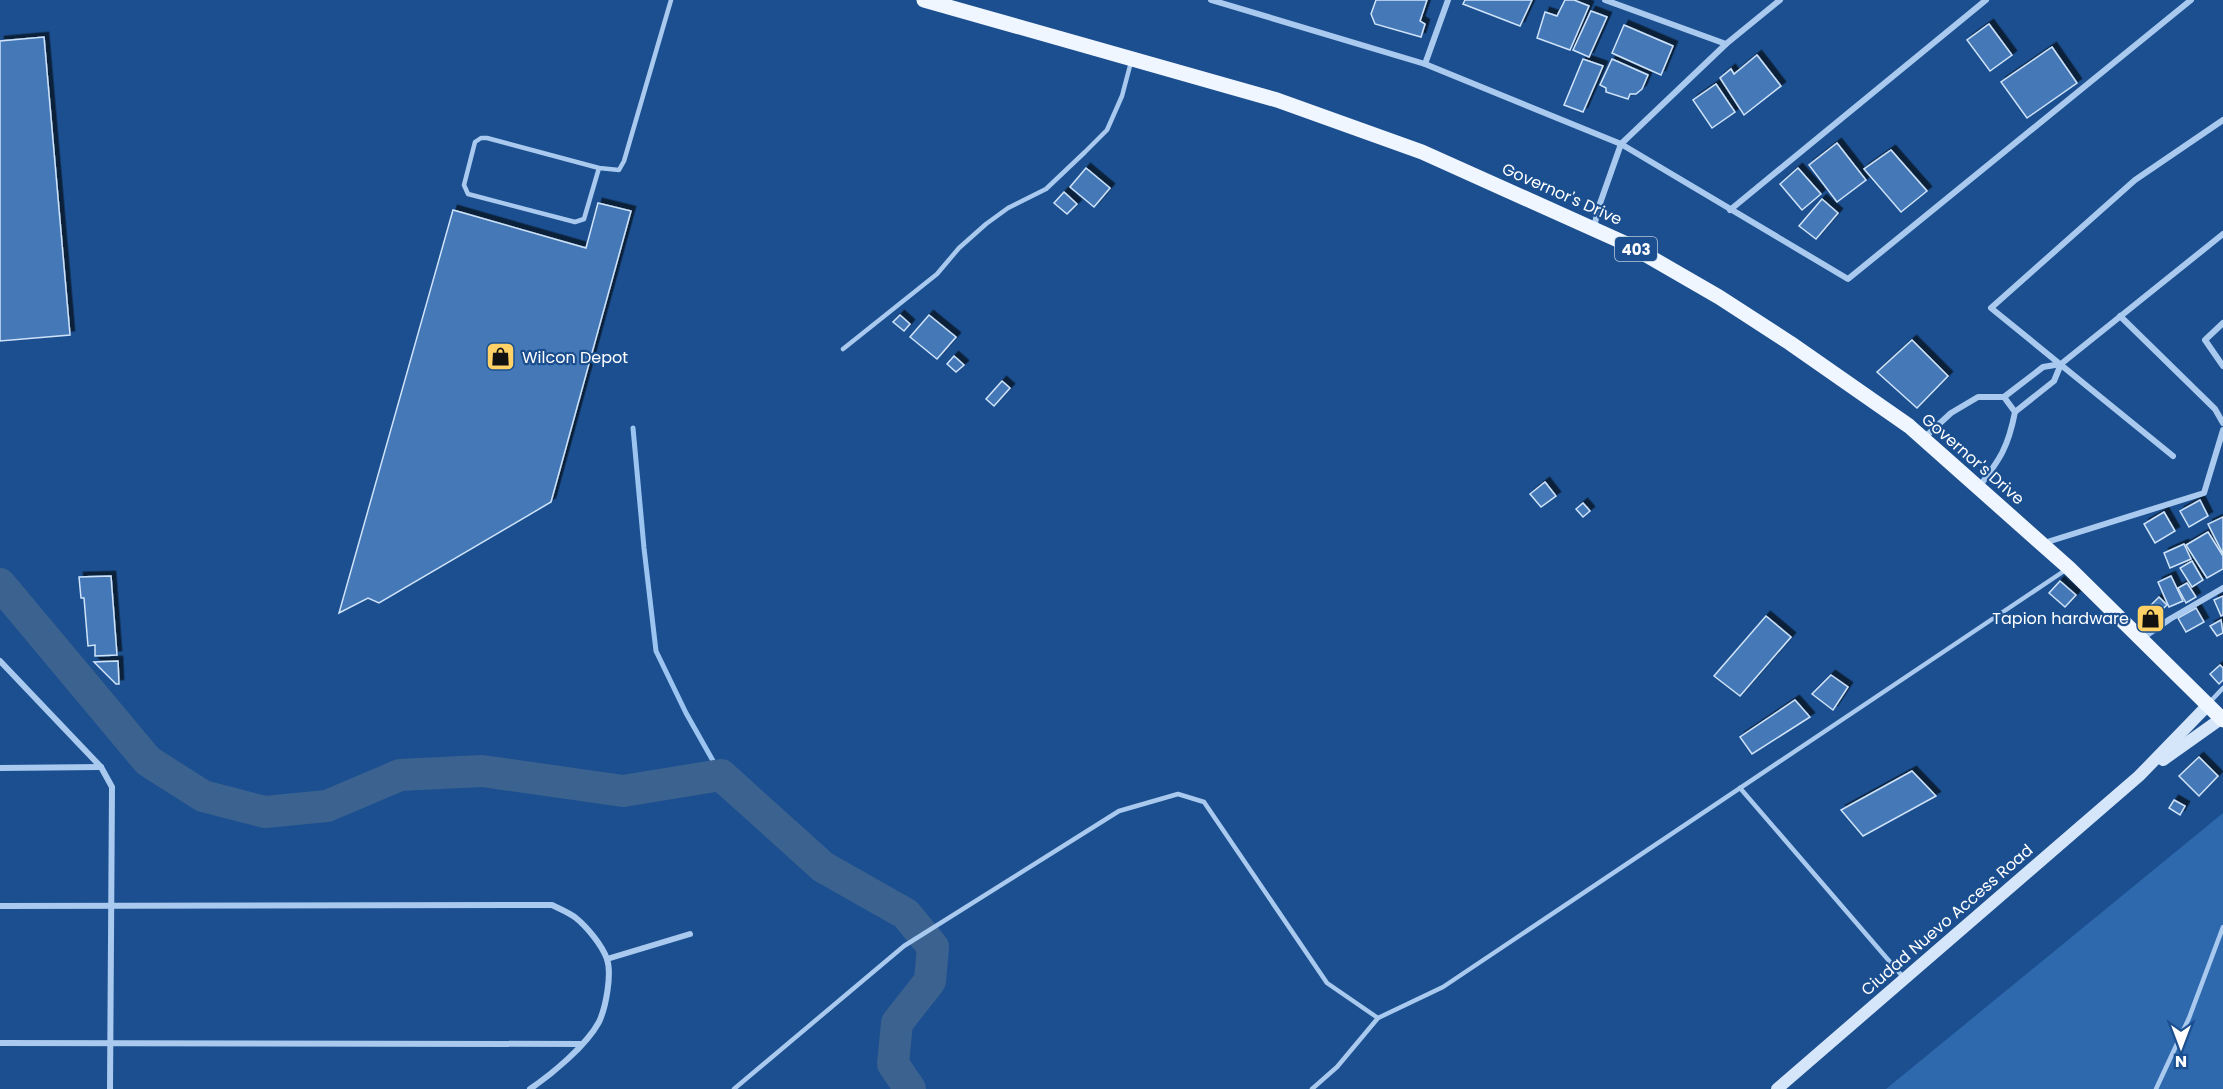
<svg xmlns="http://www.w3.org/2000/svg" width="2223" height="1089" font-family="Poppins,sans-serif">
<defs>
<filter id="shadow"><feDropShadow dx="4.5" dy="-4.5" stdDeviation="0" flood-color="#0009"/></filter>
</defs>
<rect width="100%" height="100%" fill="#1b4f8f"/>
<path fill="#2e69ad" d="M2223 813V1089H1886Z"/>
<g fill="none" stroke-linecap="round" stroke-linejoin="round">
<path stroke="#9cc4f0" stroke-width="5" d="M633 428 644 548 656 651 686 713 721 775"/>
<path stroke="#3c6290" stroke-width="32" d="M0 584 148 761 203 796 265 812 327 806 400 775 482 771 623 791 721 775 823 867 906 914 933 947 930 981 897 1023 893 1064 910 1089"/>
</g>
<g fill="#4478b7" stroke="#cfe3fa" stroke-width="1.5" filter="url(#shadow)">
<path d="M1376 0H1427L1420 21 1425 24 1421 37 1375 24 1371 14Z"/>
<path d="M1465 0H1532L1520 26 1463 4Z"/>
<path d="M1565 0H1574L1589 6 1570 50 1537 38 1545 12 1557 16Z"/>
<path d="M1591 11 1607 17 1589 57 1573 50Z"/>
<path d="M1989 24 2012 55 1990 71 1967 40Z"/>
<path d="M1624 25 1673 46 1661 75 1612 53Z"/>
<path d="M44 37 70 335 0 341V41Z"/>
<path d="M2052 47 2077 83 2027 118 2001 82Z"/>
<path d="M1757 55 1781 86 1744 115 1720 78 1731 69 1734 74Z"/>
<path d="M1583 59 1603 66 1583 112 1564 105Z"/>
<path d="M1612 59 1648 75 1642 89 1636 94H1630L1628 99 1606 92V88L1600 85Z"/>
<path d="M1716 84 1735 112 1712 128 1693 100Z"/>
<path d="M1837 143 1866 180 1837 202 1809 165Z"/>
<path d="M1891 150 1927 191 1901 212 1864 169Z"/>
<path d="M1086 168 1110 188 1094 207 1070 187Z"/>
<path d="M1798 168 1821 194 1802 210 1780 184Z"/>
<path d="M1064 192 1077 204 1067 214 1054 203Z"/>
<path d="M1822 199 1838 213 1816 239 1799 226Z"/>
<path d="M598 203 631 211 551 502 379 603 368 598 339 613 453 210 586 248Z"/>
<path d="M900 315 910 324 904 331 893 322Z"/>
<path d="M929 315 956 337 937 359 910 337Z"/>
<path d="M1912 340 1948 376 1917 408 1877 372Z"/>
<path d="M954 356 964 365 956 372 947 364Z"/>
<path d="M1002 381 1010 388 994 406 986 399Z"/>
<path d="M1545 482 1556 496 1541 507 1530 494Z"/>
<path d="M2200 500 2208 516 2189 527 2180 511Z"/>
<path d="M1583 503 1590 511 1583 517 1576 509Z"/>
<path d="M2164 512 2175 531 2155 543 2144 524Z"/>
<path d="M2223 517V554L2208 524Z"/>
<path d="M2208 532 2223 556V569L2207 578 2186 545Z"/>
<path d="M2184 544 2191 559 2170 568 2164 553Z"/>
<path d="M2192 561 2203 580 2192 587 2180 568Z"/>
<path d="M111 576 117 655 95 656V645L88 646 84 598H81L79 577Z"/>
<path d="M2171 576 2183 601 2169 607 2158 582Z"/>
<path d="M2060 581 2076 595 2065 607 2049 593Z"/>
<path d="M2187 583 2196 597 2186 603 2178 588Z"/>
<path d="M2223 596V615L2221 616 2214 600Z"/>
<path d="M2159 597 2167 605 2155 616 2148 608Z"/>
<path d="M2196 608 2204 622 2186 632 2178 618Z"/>
<path d="M1766 616 1791 637 1740 696 1714 676Z"/>
<path d="M2221 620 2223 633 2217 636 2210 626Z"/>
<path d="M118 661 119 684H116L94 662Z"/>
<path d="M2220 665 2223 668V680L2219 684 2210 674Z"/>
<path d="M1831 675 1848 687 1833 710 1812 694Z"/>
<path d="M1795 700 1810 717 1752 754 1740 737Z"/>
<path d="M2199 757 2218 776 2199 796 2179 776Z"/>
<path d="M1912 771 1936 796 1863 836 1841 810Z"/>
<path d="M2174 800 2185 806 2180 815 2169 808Z"/>
</g>
<g fill="none" stroke-linecap="round" stroke-linejoin="round">
<g stroke="#a9c9ee" stroke-width="4.5">
<path d="M599 168 584 219 575 222 468 194 464 185 475 142 481 138H487L599 168 619 170 624 161 671 0"/>
<path d="M843 349 937 274 959 248 986 224 1008 208 1046 189 1085 152 1107 130 1122 96 1131 62"/>
<path d="M2209 703 2223 688"/>
<path d="M1740 788 1903 977"/>
<path d="M734 1089 904 946 1119 811 1178 794 1204 802 1327 983 1378 1018"/>
<path d="M1312 1089 1337 1067 1378 1018 1443 987 2067 569"/>
<path d="M2156 1089 2189 1018 2223 927"/>
</g>
<g stroke="#a9c9ee" stroke-width="6">
<path d="M1211 0 1425 64 1621 144 1598 209 1594 228"/>
<path d="M1605 0 1726 44"/>
<path d="M1780 0 1726 44 1621 144 1848 279 2191 0"/>
<path d="M1425 64 1448 0"/>
<path d="M1730 210 1986 0"/>
<path d="M2120 316 2215 409 2223 423"/>
<path d="M2223 323 2205 340 2223 366"/>
<path d="M2004 397 2043 367 2061 364 2223 234"/>
<path d="M2015 412 2054 381 2061 364"/>
<path d="M1925 437 1951 413 1978 397H2004L2015 412C2008 448 2000 459 1979 487"/>
<path d="M2173 456 1991 308 2135 180 2223 120"/>
<path d="M2044 543 2204 493 2223 430"/>
<path d="M2141 639 2170 619 2223 588"/>
<path d="M0 661 101 767 112 787 110 1089"/>
<path d="M0 768 101 767"/>
<path d="M0 906 552 905C560 909 570 913 576 918 587 927 602 945 607 959 612 974 606 1007 599 1022 586 1046 552 1074 530 1089"/>
<path d="M607 959 690 934"/>
<path d="M0 1043 581 1044"/>
</g>
<g stroke="#d6e6fa" stroke-width="12">
<path d="M2163 760 2222 718"/>
<path d="M1777 1089 2139 776 2208 705"/>
</g>
<path stroke="#f0f6ff" stroke-width="15" d="M924 0 1277 100 1422 152 1629 245 1719 297 1790 343 1909 426 2069 568 2223 720"/>
</g>
<defs>
<symbol id="shop-square" viewBox="-11 -11 22 22"><rect x="-9" y="-9" width="18" height="18" rx="4" fill="#ffd166" stroke="#1b4f8f"/><path d="M-5-2.5h2.3a2.7 3.5 0 0 1 5.4 0H5L5.5 6h-11ZM-1.5-2.5h3a1.5 2.3 0 0 0-3 0Z" fill="#111"/></symbol>
</defs>
<g fill-rule="evenodd">
<use href="#shop-square" x="484" y="340" width="33" height="33"/>
<use href="#shop-square" x="2134" y="602" width="33" height="33"/>
</g>
<g text-anchor="middle" dominant-baseline="central" stroke-width="4.5" stroke-linejoin="round" paint-order="stroke">
<rect fill="#1b4f8f" stroke="#bbcadd" stroke-width="1.5" x="1615" y="237" width="42" height="24" rx="4.5"/>
<g font-size="15" font-weight="bold" fill="#fff">
<text x="1636" y="249">403</text>
</g>
<g font-size="16" fill="#fff" stroke="#1b4f8f">
<text transform="translate(1562 194) rotate(24)">Governor's Drive</text>
<text transform="translate(1973 459) rotate(41)">Governor's Drive</text>
<text transform="translate(1947 920) rotate(-41)">Ciudad Nuevo Access Road</text>
</g>
<g font-size="16" fill="#fff" stroke="#1b4f8f" text-anchor="start">
<text x="522" y="357">Wilcon Depot</text>
<text x="2129" y="618" text-anchor="end">Tapion hardware</text>
</g>
</g>
<g transform="translate(2181 1047) rotate(180)" stroke="#1b4f8f" stroke-width="4.5" paint-order="stroke">
<path d="M0-4.5L10 22L0 15L-10 22Z" fill="#ffffff"/>
<text y="-9" font-size="16" font-weight="bold" text-anchor="middle" fill="#ffffff">N</text>
</g>
</svg>
